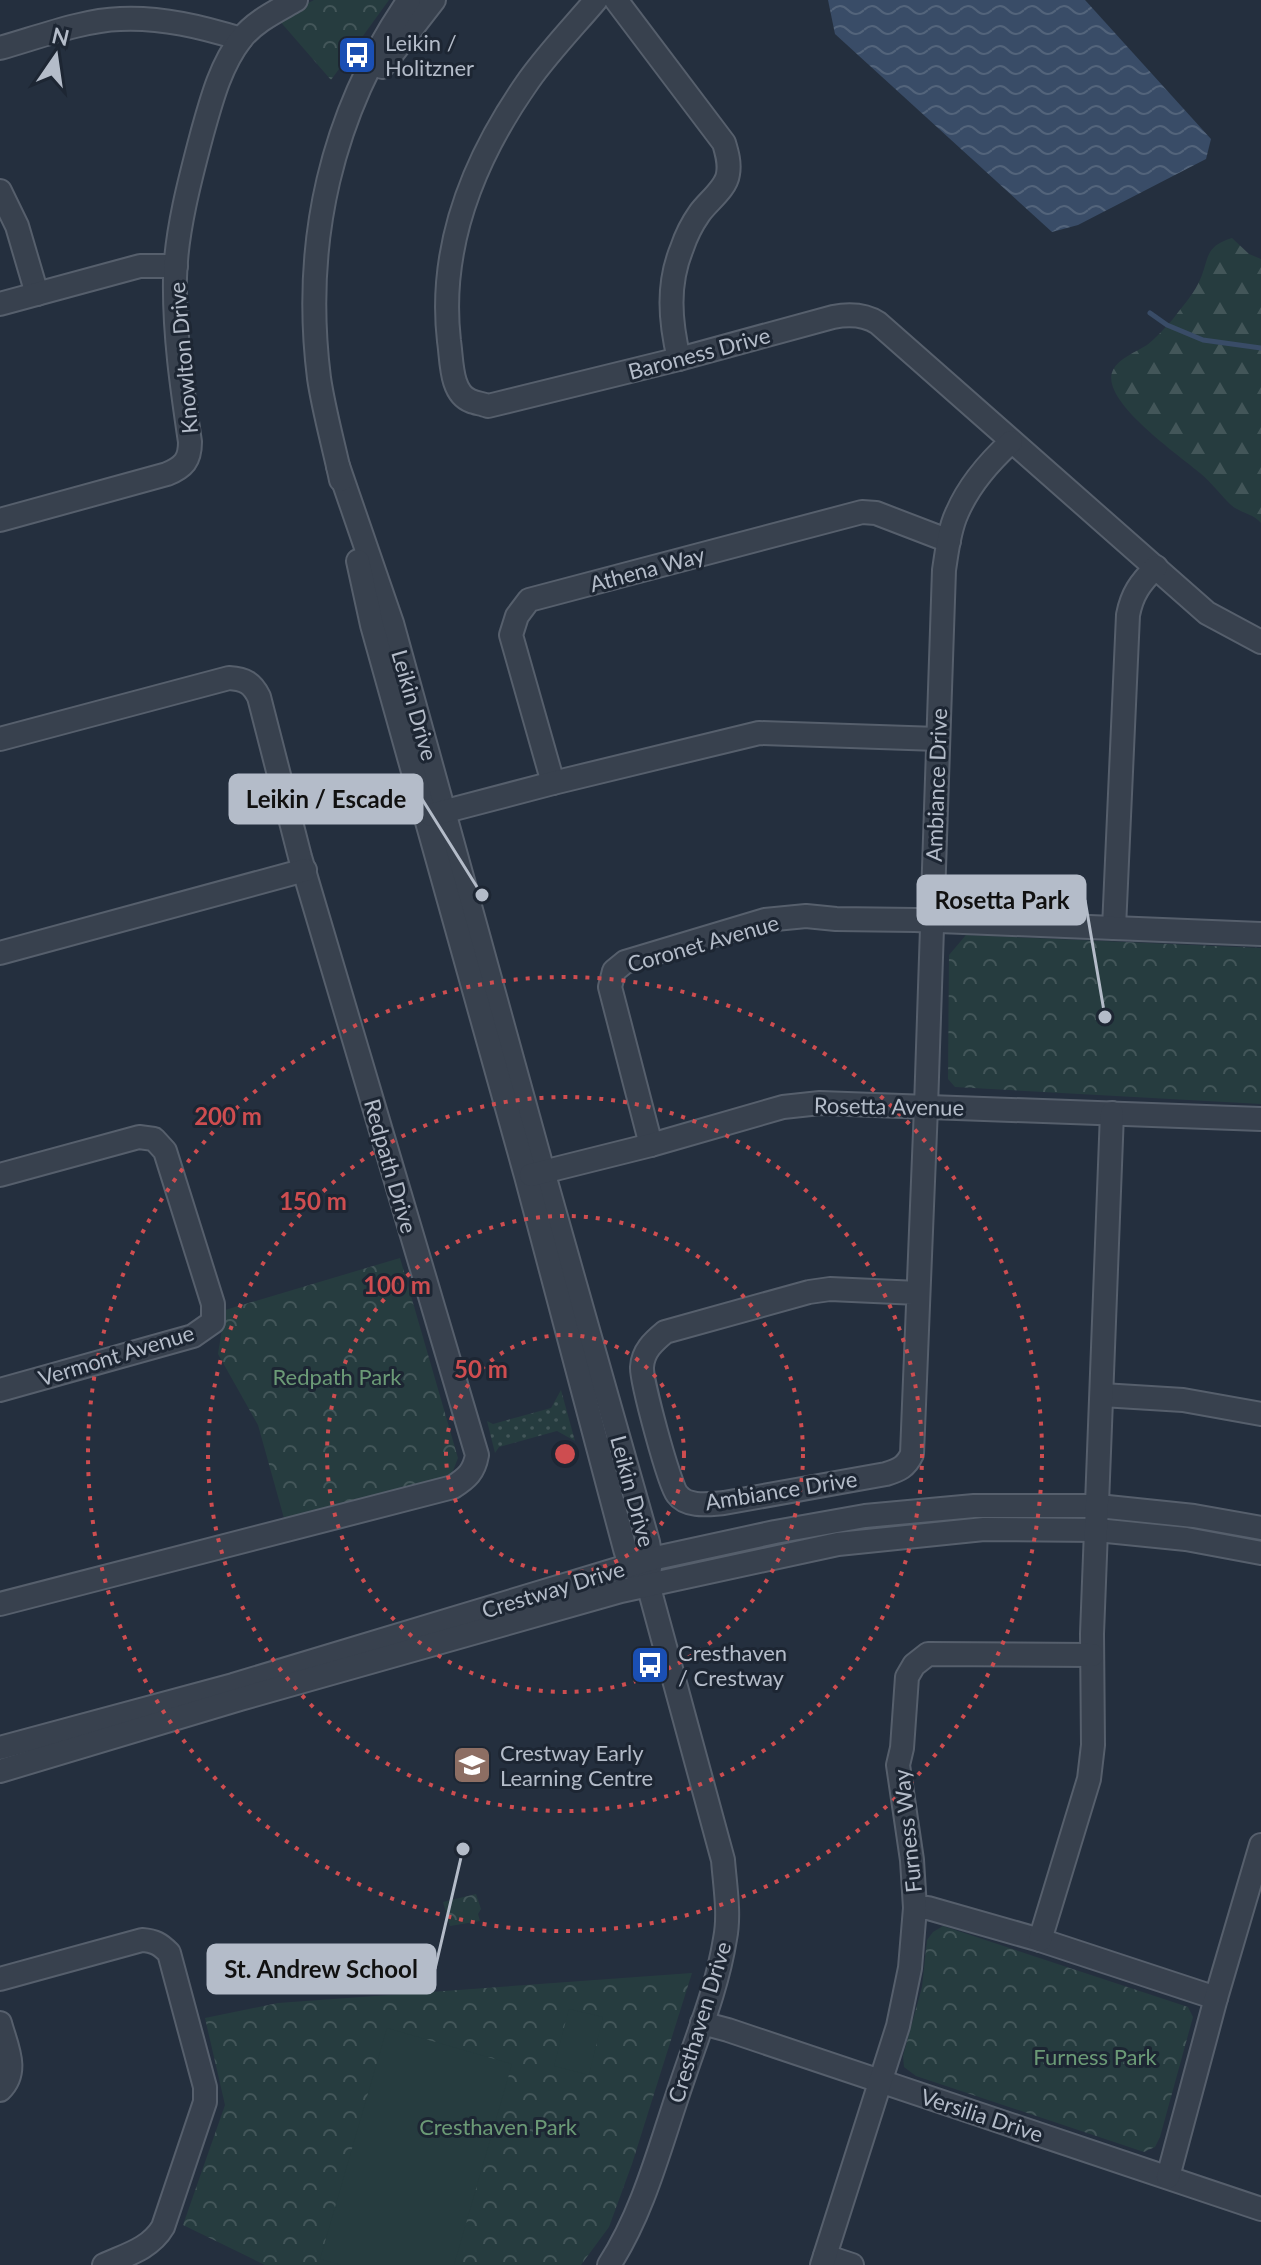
<svg xmlns="http://www.w3.org/2000/svg" width="1261" height="2265" font-family="Lato,sans-serif">
<defs>
<pattern id="grass-dots" width="8" height="8" patternUnits="userSpaceOnUse" patternTransform="scale(2)"><rect width="8" height="8" fill="#263c3f"/><path d="M2 2h.1M6 6h.1" fill="none" stroke="#435659" stroke-width="1.8" stroke-linecap="round"/></pattern>
<pattern id="forest-firs" width="22" height="20" patternUnits="userSpaceOnUse" patternTransform="scale(2)"><rect width="22" height="20" fill="#263c3f"/><path d="M5 1l3.5 6h-7zM16 11l3.5 6h-7z" fill="#435659"/></pattern>
<pattern id="park-crowns" width="20" height="18" patternUnits="userSpaceOnUse" patternTransform="scale(2)"><rect width="20" height="18" fill="#263c3f"/><path d="M2 6a3 3 0 1 1 6 0M12 15a3 3 0 1 1 6 0" fill="none" stroke="#435659"/></pattern>
<pattern id="water-waves" width="16" height="10" patternUnits="userSpaceOnUse" patternTransform="scale(2)"><rect width="16" height="10" fill="#394c67"/><path d="M0 5q4-4 8 0t8 0" fill="none" stroke="#53647b"/></pattern>
</defs>
<rect width="100%" height="100%" fill="#242f3e"/>
<path fill="url(#grass-dots)" d="M561 1390 575 1441 557 1431 499 1447 495 1453 487 1421 493 1424 551 1408Z"/>
<path fill="url(#forest-firs)" d="M1232 238 1249 254 1261 259V523C1253 513 1239 513 1230 504 1220 494 1211 482 1200 473 1181 456 1098 400 1113 370 1119 358 1136 352 1147 345 1156 338 1165 328 1173 319 1181 308 1192 296 1198 284 1210 261 1202 247 1232 238Z"/>
<g fill="url(#park-crowns)">
<path d="M314 0H389L331 80 278 19Z"/>
<path d="M966 935 1261 948V1104L955 1087 948 1079 949 955Z"/>
<path d="M400 1258 458 1458 447 1486 287 1529 258 1425 218 1354 225 1310Z"/>
<path d="M476 1894 481 1909 478 1914 480 1921 450 1926 443 1902Z"/>
<path d="M943 1926 1188 2007 1193 2017 1160 2137 1155 2147 1144 2152 916 2076 904 2067 903 2056 922 1987 927 1940 933 1932Z"/>
<path d="M692 1973 632 2164 609 2227 581 2265H265L183 2225 225 2105 205 2018 278 2003Z"/>
</g>
<g fill="#263c3f">
<path d="M569 2009 603 2017 589 2075 554 2066Z"/>
<path d="M387 2028 512 2064 454 2265H341L320 2259Z"/>
</g>
<path fill="url(#water-waves)" d="M828 0H1085L1211 139 1206 159 1078 225 1052 232 835 34Z"/>
<g fill="none" stroke-linecap="round" stroke-linejoin="round">
<path stroke="#394c67" stroke-width="5" d="M1150 313 1167 325 1203 340 1261 348"/>
<defs>
<g id="minor">
<path d="M596 0C574 26 549 52 529 80 474 158 438 245 449 341 452 360 450 393 471 401 476 403 483 404 488 406L679 359 833 317C849 314 864 314 878 323L1207 613 1261 642"/>
<path d="M616 0 724 143C727 153 730 163 728 174 726 189 707 202 699 214 692 224 686 236 682 248 667 284 670 321 679 359"/>
<path d="M0 48C36 38 83 20 120 19 162 17 202 27 241 39"/>
<path d="M382 67 434 0"/>
<path d="M0 191 17 226 37 294"/>
<path d="M0 304 140 266H176"/>
<path d="M338 466 392 623 543 1171 648 1542 651 1559 648 1584 723 1860C725 1886 730 1914 725 1939 717 1989 697 2037 681 2085 660 2146 644 2211 609 2265"/>
<path d="M341 480C334 446 324 412 319 378 302 242 331 113 409 0"/>
<path d="M0 520 167 474C184 467 190 460 190 442 182 388 174 333 175 278 176 232 190 179 202 134 211 102 220 66 241 39 255 21 277 11 296 0"/>
<path d="M358 561 372 625 526 1176 625 1549 630 1565 648 1584"/>
<path d="M0 739 229 678C245 679 252 683 259 697L300 857 477 1455C474 1472 467 1478 453 1487L0 1604"/>
<path d="M553 783 511 635 517 616 529 600 862 512 876 513 949 541"/>
<path d="M431 815 553 783 759 733 938 739"/>
<path d="M1114 928 1128 615C1132 594 1140 583 1156 567"/>
<path d="M0 953 305 870"/>
<path d="M651 1145 610 987 614 971 625 962 765 920 806 916 836 919 915 920 1261 934"/>
<path d="M0 1175 139 1137 154 1139 165 1151 213 1304V1322L193 1336 0 1390"/>
<path d="M531 1175 651 1145 783 1107 820 1103 1261 1119"/>
<path d="M918 1293 830 1289 809 1292 665 1332C653 1342 643 1351 642 1367 641 1380 669 1484 677 1494 687 1508 710 1504 724 1503L886 1474C899 1470 906 1467 912 1454L926 1107 944 570C947 551 949 530 957 513 969 485 989 462 1011 442"/>
<path d="M1102 1395 1183 1400 1261 1414"/>
<path d="M0 1748 233 1685 651 1559 775 1532 865 1516 974 1506H1098L1194 1516 1261 1528"/>
<path d="M0 1771 240 1699 621 1591 838 1544 984 1529 1097 1530 1186 1539 1261 1553"/>
<path d="M915 1908H928L1040 1940 1216 1998"/>
<path d="M1040 1940 1089 1779 1093 1745 1092 1634 1112 1113"/>
<path d="M0 1979 142 1940C155 1941 160 1944 169 1953L205 2087V2102L163 2227C150 2249 126 2255 104 2265"/>
<path d="M0 2023C6 2046 20 2071 0 2090"/>
<path d="M702 2023 728 2030 1261 2209"/>
<path d="M1168 2177 1216 1998 1261 1845"/>
<path d="M825 2256 852 2265"/>
<path d="M822 2265 898 2026 910 1968 915 1908 912 1860 898 1765 902 1748 907 1677 914 1665 928 1654 1092 1655"/>
</g>
</defs>
<use href="#minor" stroke="#565f6c" stroke-width="26"/>
<use href="#minor" stroke="#38414e" stroke-width="22"/>
</g>
<g fill="none" stroke="#ce4d50" stroke-width="4" stroke-dasharray="4 8">
<circle cx="565" cy="1454" r="119"/>
<circle cx="565" cy="1454" r="238"/>
<circle cx="565" cy="1454" r="357"/>
<circle cx="565" cy="1454" r="477"/>
</g>
<defs>
<symbol id="bus-square" viewBox="-11 -11 22 22"><rect x="-9" y="-9" width="18" height="18" rx="4" fill="#1a4fb4" stroke="#1d2633"/><path d="M-5-6H5V4H4V6H2V4H-2V6H-4V4H-5ZM-3.5-4V0h7V-4ZM-3.5 1.2v1.5H-2V1.2ZM2 1.2v1.5H3.5V1.2Z" fill="#fff"/></symbol>
<symbol id="school-square" viewBox="-11 -11 22 22"><rect x="-9" y="-9" width="18" height="18" rx="4" fill="#8d6e63" stroke="#1d2633"/><path d="M0-5L7-2L0 1L-7-2ZM-4 1L0 2.5L4 1V4Q0 6-4 4Z" fill="#fff"/></symbol>
</defs>
<g fill-rule="evenodd">
<use href="#bus-square" x="335" y="33" width="44" height="44"/>
<use href="#bus-square" x="628" y="1643" width="44" height="44"/>
<use href="#school-square" x="450" y="1743" width="44" height="44"/>
</g>
<g text-anchor="middle" dominant-baseline="central" stroke-width="6" stroke-linejoin="round" paint-order="stroke">
<g font-size="22" fill="#b4bcc9" stroke="#1d2633" text-anchor="start">
<text x="385" y="42">Leikin /<tspan x="385" dy="25">Holitzner</tspan></text>
<text x="678" y="1652">Cresthaven<tspan x="678" dy="25">/ Crestway</tspan></text>
<text x="500" y="1752">Crestway Early<tspan x="500" dy="25">Learning Centre</tspan></text>
</g>
<g font-size="22" fill="#b4bcc9" stroke="#1d2633">
<text transform="translate(699 353) rotate(-15)">Baroness Drive</text>
<text transform="translate(183 358) rotate(-95)">Knowlton Drive</text>
<text transform="translate(647 569) rotate(-15)">Athena Way</text>
<text transform="translate(415 705) rotate(74)">Leikin Drive</text>
<text transform="translate(936 785) rotate(-88)">Ambiance Drive</text>
<text transform="translate(703 943) rotate(-16)">Coronet Avenue</text>
<text transform="translate(889 1106) rotate(1)">Rosetta Avenue</text>
<text transform="translate(391 1166) rotate(74)">Redpath Drive</text>
<text transform="translate(116 1355) rotate(-17)">Vermont Avenue</text>
<text transform="translate(781 1490) rotate(-9)">Ambiance Drive</text>
<text transform="translate(633 1491) rotate(75)">Leikin Drive</text>
<text transform="translate(553 1589) rotate(-17)">Crestway Drive</text>
<text transform="translate(907 1831) rotate(-96)">Furness Way</text>
<text transform="translate(699 2022) rotate(-73)">Cresthaven Drive</text>
<text transform="translate(982 2115) rotate(18)">Versilia Drive</text>
</g>
<g font-size="22" fill="#6b9a76" stroke="#1d2633">
<text x="337" y="1376">Redpath Park</text>
<text x="1095" y="2056">Furness Park</text>
<text x="498" y="2126">Cresthaven Park</text>
</g>
</g>
<circle cx="565" cy="1454" r="12" fill="#ce4d50" stroke="#1d2633" stroke-width="4"/>
<g font-size="24" text-anchor="middle" font-weight="bold" fill="#ce4d50" stroke="#1d2633" stroke-width="6" stroke-linejoin="round" paint-order="stroke">
<text x="228" y="1125">200 m</text>
<text x="313" y="1210">150 m</text>
<text x="397" y="1294">100 m</text>
<text x="481" y="1378">50 m</text>
</g>
<path fill="none" stroke="#b4bcc9" stroke-width="3" d="M482 895L422 799M1105 1017L1085 900M463 1849L435 1969"/>
<g fill="#b4bcc9" stroke="#1d2633" stroke-width="3">
<circle cx="482" cy="895" r="8"/>
<circle cx="1105" cy="1017" r="8"/>
<circle cx="463" cy="1849" r="8"/>
</g>
<g fill="#b4bcc9" stroke="#b4bcc9" stroke-width="3">
<rect x="230" y="775" width="192" height="48" rx="8"/>
<rect x="918" y="876" width="167" height="48" rx="8"/>
<rect x="208" y="1945" width="227" height="48" rx="8"/>
</g>
<g font-size="24" text-anchor="middle" font-weight="bold" fill="#111">
<text x="326" y="808">Leikin / Escade</text>
<text x="1002" y="909">Rosetta Park</text>
<text x="321" y="1978">St. Andrew School</text>
</g>
<g transform="translate(56 56) rotate(13)" stroke="#1d2633" stroke-width="6" paint-order="stroke">
<path d="M0-6L14 30L0 20L-14 30Z" fill="#b4bcc9"/>
<text y="-12" font-size="22" font-weight="bold" text-anchor="middle" fill="#b4bcc9">N</text>
</g>
</svg>
